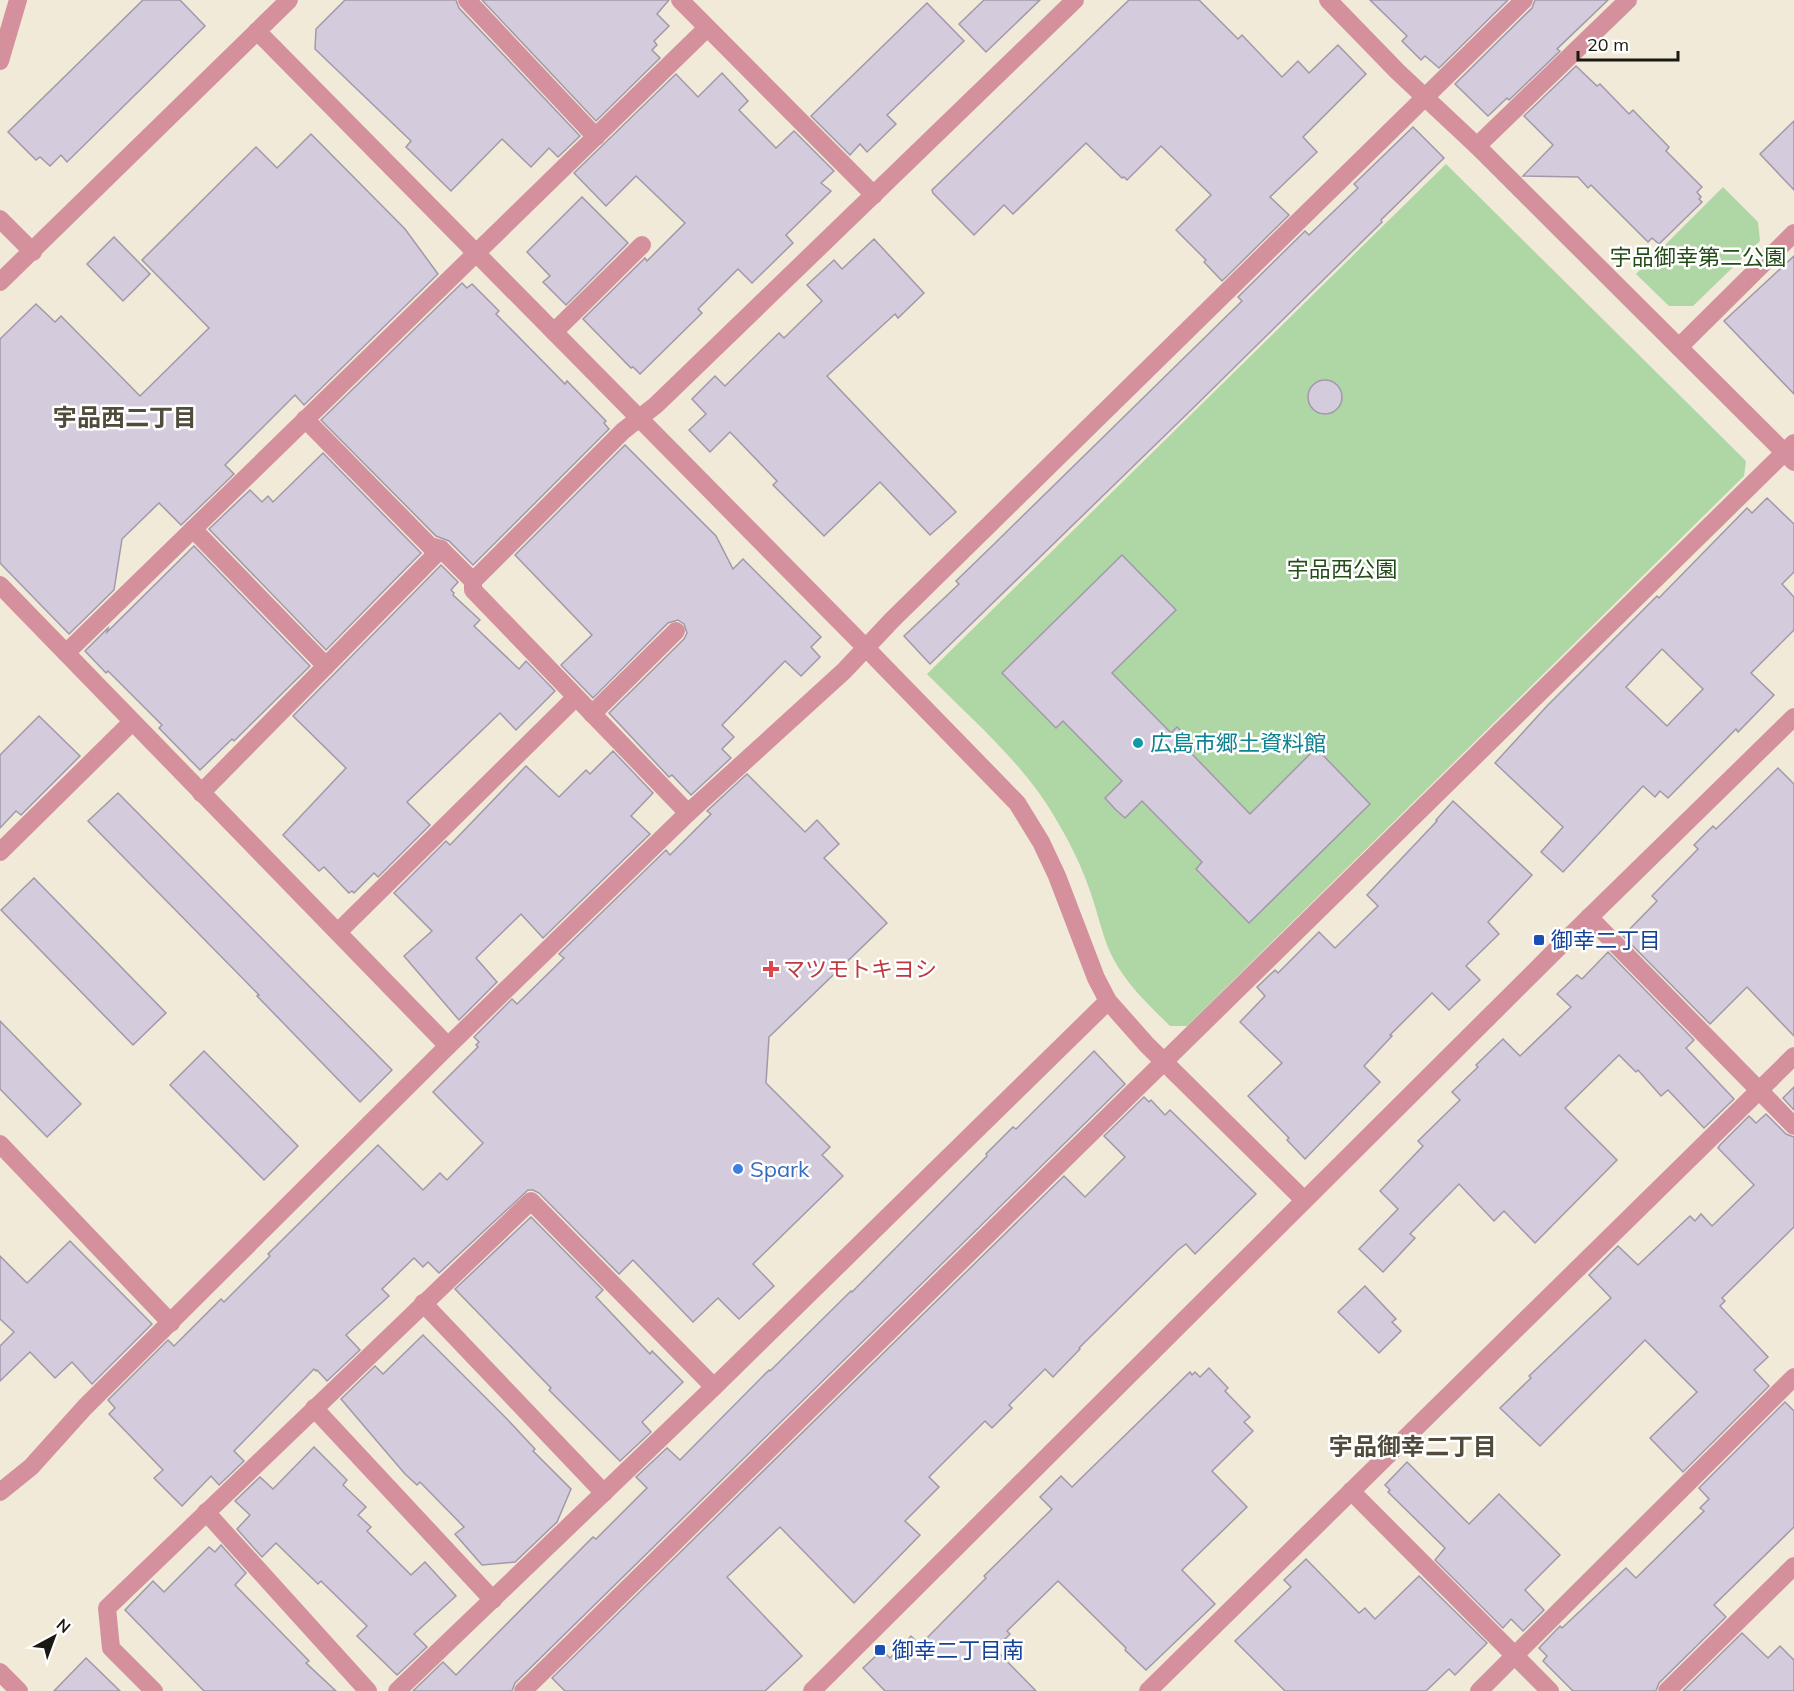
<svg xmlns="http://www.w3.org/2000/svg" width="1794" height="1691" font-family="Mulish,'Noto Sans JP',sans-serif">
<rect width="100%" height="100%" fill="#f1ead8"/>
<g fill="#afd6a5">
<path d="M1446 164 1746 461 1744 476 1187 1026H1170C1150 1006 1128 986 1114 960 1103 940 1098 913 1090 891 1082 867 1070 843 1057 821 1027 766 971 719 927 674Z"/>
<path d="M1723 187 1758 222 1760 241 1693 306H1669L1636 274Z"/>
</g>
<g fill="#d4cbdc" stroke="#a199a9" stroke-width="1.5" fill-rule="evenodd">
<path d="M143 0H180L205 26 67 162 61 155 50 166 40 157 36 160 8 132Z"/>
<path d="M345 0H456L459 8 580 136 558 157 549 148 531 167 502 139 451 191 406 147 411 141 315 49 316 29Z"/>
<path d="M482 0H669L657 14 669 26 654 41 657 45 652 50 660 58 596 121Z"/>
<path d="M984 0H1040L986 52 959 24Z"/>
<path d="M1129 0H1199L1238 39 1242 35 1282 77 1298 61 1309 73 1338 45 1366 74 1303 137 1317 152 1270 197 1289 215 1222 281 1204 262 1206 260 1176 230 1211 195 1161 146 1127 180 1124 177 1122 178 1086 143 1013 214 1004 205 974 235 933 193 932 190Z"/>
<path d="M1370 0H1508L1439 68 1425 56 1421 60 1402 41 1407 36Z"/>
<path d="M1535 0H1608L1557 49 1560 51 1509 100 1507 98 1488 116 1455 84 1532 8Z"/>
<path d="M927 3 964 41 887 115 896 124 867 152 860 144 850 155 811 116Z"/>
<path d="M1576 66 1597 86 1600 84 1629 114 1633 110 1669 147 1666 151 1702 187 1697 192 1701 197 1699 199 1702 202 1659 244 1652 238 1648 242 1591 185 1588 188 1578 177 1523 176 1553 145 1524 116Z"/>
<path d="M722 73 748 101 739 110 776 148 794 131 834 171 821 183 831 191 786 235 793 243 752 283 738 269 698 309 702 313 640 374 633 367 631 368 583 319 645 258 647 261 685 223 636 176 606 206 574 173 676 74 698 97Z"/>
<path d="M1794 121V190L1760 154Z"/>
<path d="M1413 127 1444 158 1381 220 1382 222 1187 414 930 664 904 636 959 584 956 581 990 548 1242 301 1238 297 1305 231 1309 235 1358 188 1354 184Z"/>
<path d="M311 134 405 229 438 274 304 405 295 395 225 465 234 474 181 525 159 503 122 539 114 590 69 634 0 563V339L36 304 55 322 61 316 140 396 209 328 142 260 256 147 277 168Z"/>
<path d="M582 197 628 243 566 305 543 282 550 276 527 252Z"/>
<path d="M114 237 150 274 123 301 87 264Z"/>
<path d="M874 239 924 293 898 318 895 314 827 376 956 512 930 535 880 482 824 536 773 485 777 481 730 432 710 452 689 430 706 414 692 399 715 376 725 386 779 333 784 338 822 301 807 285 834 260 842 269Z"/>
<path d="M1794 256V394L1724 321Z"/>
<path d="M462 283 467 288 472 284 499 311 496 314 565 384 567 381 606 421 604 423 609 429 473 565 449 541 436 536 321 420Z"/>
<circle cx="1325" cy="397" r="17"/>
<path d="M625 445 716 536 733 569 743 559 821 637 811 647 820 657 801 676 785 661 722 725 734 737 722 749 731 758 691 795 672 775 669 777 609 713 684 639 687 633 684 624 678 620 668 623 593 698 561 665 592 635 515 555Z"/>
<path d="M323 453 421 553 326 650 209 529 250 490 262 502 268 496 273 502Z"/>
<path d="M1767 498 1794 524V572L1782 584 1794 597V630L1751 673 1774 695 1738 732 1736 729 1668 798 1660 791 1655 797 1643 786 1563 872 1541 852 1563 827 1495 763 1547 706 1657 596 1659 598 1747 508 1752 513ZM1662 649 1703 689 1667 726 1626 687Z"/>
<path d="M194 546 310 666 234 741 232 739 200 770 159 728 162 725 108 671 106 673 85 651 108 628 107 632Z"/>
<path d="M1122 555 1176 610 1112 673 1171 733 1177 727 1187 737 1197 748 1192 754 1250 814 1316 748 1370 804 1249 923 1196 869 1202 862 1142 801 1125 818 1115 809 1105 798 1122 781 1063 721 1056 728 1002 673Z"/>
<path d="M441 565 458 582 451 590 454 593 453 595 480 620 474 626 519 669 526 661 555 691 516 730 500 713 407 802 430 825 378 877 374 873 354 893 352 891 349 893 324 867 319 871 283 835 346 768 293 716Z"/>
<path d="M39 716 80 756 21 815 16 811 0 828V755Z"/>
<path d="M613 751 653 793 631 816 650 834 543 938 521 914 476 958 497 982 459 1020 404 956 432 931 394 893 446 841 450 845 526 766 559 797 586 770 590 774Z"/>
<path d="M1778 768 1794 784V1036L1747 987 1710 1024 1623 936 1657 901 1652 896 1698 849 1694 845 1713 826 1716 829Z"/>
<path d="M747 774 805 832 817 820 839 844 824 858 887 923 769 1037 766 1083 830 1147 822 1155 843 1176 753 1264 774 1286 739 1319 718 1298 693 1322 633 1260 619 1274 539 1193 533 1190H528L439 1273 428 1262 423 1267 414 1258 382 1289 389 1296 346 1335 360 1350 327 1381 317 1370 316 1371 314 1369 234 1451 244 1461 219 1485 211 1476 182 1506 154 1478 163 1470 109 1414 115 1408 108 1400 168 1340 174 1346 221 1299 224 1302 270 1256 268 1254 378 1145 423 1190 440 1173 447 1180 483 1143 433 1092 478 1047 476 1045 479 1042 474 1037 512 999 517 1004 564 958 559 954 666 850 670 855 711 814 707 811Z"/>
<path d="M118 793 392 1070 360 1102 257 996 259 995 88 821Z"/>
<path d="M1453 801 1532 875 1488 922 1499 934 1466 966 1480 980 1449 1010 1432 993 1390 1035 1392 1036 1364 1066 1380 1082 1305 1159 1287 1140 1289 1138 1248 1096 1282 1063 1240 1022 1265 996 1257 987 1275 970 1278 973 1319 932 1335 948 1378 906 1367 895 1437 821 1436 820Z"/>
<path d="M34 878 166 1013 133 1045 1 910Z"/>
<path d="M1608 952 1694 1040 1686 1048 1734 1099 1704 1128 1668 1090 1661 1096 1638 1070 1636 1072 1619 1055 1565 1108 1617 1160 1535 1243 1504 1211 1494 1221 1459 1184 1410 1234 1415 1238 1383 1272 1359 1249 1398 1209 1380 1191 1423 1146 1418 1141 1460 1100 1452 1092 1478 1067 1476 1065 1503 1039 1520 1056 1571 1007 1557 994 1577 975 1582 979Z"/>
<path d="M0 1021 81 1104 47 1137 0 1089Z"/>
<path d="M204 1051 298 1146 264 1180 170 1085Z"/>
<path d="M1094 1051 1125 1084 515 1683 512 1691H413L443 1662 456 1675 593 1537 596 1539 647 1488 636 1477 667 1448 680 1460 769 1370 770 1371 851 1291 852 1292 987 1156 986 1154 1013 1127 1016 1129Z"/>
<path d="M1794 1087V1110L1783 1098Z"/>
<path d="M1144 1097 1149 1102 1151 1100 1165 1115 1170 1110 1256 1194 1195 1254 1186 1244 1178 1250 1079 1348 1080 1349 1053 1377 1045 1369 1009 1405 1012 1408 992 1428 985 1421 929 1477 939 1487 905 1521 920 1535 854 1603 780 1527 727 1577 802 1656 765 1691H565L552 1678 1064 1176 1085 1197 1125 1157 1104 1136Z"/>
<path d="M1766 1114 1786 1134 1794 1137V1227L1722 1298 1725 1301 1720 1306 1768 1357 1754 1370 1769 1386 1683 1472 1650 1438 1697 1392 1645 1340 1540 1446 1500 1408 1531 1378 1529 1376 1611 1298 1589 1275 1618 1246 1638 1265 1690 1216 1695 1221 1701 1214 1712 1226 1754 1185 1718 1148 1720 1145 1749 1116 1756 1123Z"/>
<path d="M531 1217 603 1290 596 1297 650 1354 652 1351 683 1382 642 1422 651 1432 620 1461 549 1390 551 1388 455 1289Z"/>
<path d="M70 1241 152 1324 92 1384 72 1362 55 1378 30 1352 0 1381V1346L14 1332 0 1319V1256L27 1283Z"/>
<path d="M1365 1286 1396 1319 1392 1322 1401 1331 1379 1353 1338 1312Z"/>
<path d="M423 1335 506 1418 535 1449 533 1451 571 1489 557 1522 515 1562 482 1565 455 1534 464 1527 420 1482 417 1485 405 1474 341 1399 375 1366 383 1374Z"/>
<path d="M1209 1368 1228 1388 1225 1391 1250 1417 1244 1422 1253 1431 1212 1471 1247 1507 1182 1570 1215 1604 1146 1670 1125 1650 1126 1648 1058 1581 1007 1631 1010 1634 995 1649 1036 1691H885L863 1668 882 1650 890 1658 911 1636 920 1645 986 1578 984 1576 1052 1509 1040 1497 1061 1476 1072 1487 1190 1372 1192 1375 1195 1372 1200 1377Z"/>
<path d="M1785 1402 1794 1411V1527L1714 1605 1726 1617 1659 1683 1656 1691H1573L1543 1661 1547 1656 1539 1648 1560 1626 1562 1628 1626 1568 1636 1578 1704 1511 1700 1508 1709 1499 1699 1488Z"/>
<path d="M314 1447 347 1480 343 1485 366 1507 358 1515 371 1527 367 1531 411 1575 425 1562 456 1596 414 1634 427 1647 397 1675 357 1636 367 1626 321 1581 318 1584 276 1543 262 1557 237 1529 250 1515 235 1501 260 1477 273 1489Z"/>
<path d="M1407 1462 1469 1524 1499 1494 1560 1555 1525 1590 1544 1610 1523 1631 1511 1619 1503 1628 1435 1560 1445 1548 1388 1492 1390 1490 1385 1485Z"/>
<path d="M221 1545 246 1573 235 1585 309 1661 306 1663 336 1691H204L125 1610 153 1581 164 1592 209 1547 215 1552Z"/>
<path d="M1306 1559 1359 1613 1365 1608 1375 1619 1419 1576 1487 1643 1455 1675 1449 1669 1426 1691H1285L1235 1641 1291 1587 1284 1580Z"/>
<path d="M1742 1633 1768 1658 1780 1646 1794 1660V1691H1683Z"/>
<path d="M86 1658 120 1691H54Z"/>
</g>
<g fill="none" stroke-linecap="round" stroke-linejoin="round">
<g stroke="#d4919d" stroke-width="18">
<path d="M467 0 596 137"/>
<path d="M680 0 874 195"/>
<path d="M1328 0 1398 72 1477 146 1794 462"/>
<path d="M257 31 866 648 1017 803 1041 842 1057 876 1096 978 1108 1001 1147 1045 1304 1200"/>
<path d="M0 61 18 0"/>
<path d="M1477 146 1628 0"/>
<path d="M0 219 33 252"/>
<path d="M0 282 289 0"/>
<path d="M554 332 642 245"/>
<path d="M1679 347 1794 233"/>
<path d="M305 419 430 546 441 549"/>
<path d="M193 529 326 666"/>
<path d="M0 585 448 1046"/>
<path d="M66 653 707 28"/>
<path d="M592 714 676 631"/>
<path d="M201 793 441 549 473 581"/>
<path d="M688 813 473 590V581L623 431 656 405 1075 0"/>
<path d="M0 852 132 722"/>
<path d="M1589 917 1794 1126"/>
<path d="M338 932 575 698"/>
<path d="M0 1144 171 1323"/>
<path d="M423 1303 604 1493"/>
<path d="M314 1408 493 1600"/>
<path d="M1351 1491 1550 1691"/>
<path d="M0 1492 31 1467 85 1407 448 1046 688 813 844 671 892 620 1524 0"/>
<path d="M206 1512 368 1691"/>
<path d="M0 1672 19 1691"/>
<path d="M154 1691 111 1648 107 1608 531 1201 714 1387"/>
<path d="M397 1691 714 1387 1108 1001"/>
<path d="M523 1691 1794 443"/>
<path d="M812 1691 1566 940 1794 717"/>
<path d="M1148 1691 1794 1056"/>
<path d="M1479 1691 1794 1377"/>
<path d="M1667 1691 1794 1566"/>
</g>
</g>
<circle fill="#0f9aa8" stroke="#fff" stroke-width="2" cx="1138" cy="743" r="6"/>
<g fill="#1a4fb4" stroke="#fff" stroke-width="2">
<rect x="1533" y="934" width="12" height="12" rx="3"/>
<rect x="874" y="1644" width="12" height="12" rx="3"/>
</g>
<path fill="#e0444e" stroke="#fff" stroke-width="2" d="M768 960h6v6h6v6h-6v6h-6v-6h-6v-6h6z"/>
<circle fill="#3f7fe0" stroke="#fff" stroke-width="2" cx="738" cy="1169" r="6"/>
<g text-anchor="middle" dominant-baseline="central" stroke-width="5" stroke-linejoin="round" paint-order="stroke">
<g font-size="22" fill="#244c18" stroke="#fff">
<text x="1698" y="257">宇品御幸第二公園</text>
<text x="1342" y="569">宇品西公園</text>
</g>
<g font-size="22" fill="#0d838f" stroke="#fff" text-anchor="start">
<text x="1150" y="743">広島市郷土資料館</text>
</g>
<g font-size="22" fill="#164399" stroke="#fff" text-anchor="start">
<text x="1551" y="940">御幸二丁目</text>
<text x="892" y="1650">御幸二丁目南</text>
</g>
<g font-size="22" fill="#be3a42" stroke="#fff" text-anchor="start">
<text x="783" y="969">マツモトキヨシ</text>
</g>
<g font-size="22" fill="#366cbe" stroke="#fff" text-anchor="start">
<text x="750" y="1169">Spark</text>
</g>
<g font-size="24" font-weight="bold" fill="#514b3c" stroke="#fff">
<text x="125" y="417">宇品西二丁目</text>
<text x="1413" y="1446">宇品御幸二丁目</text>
</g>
</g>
<g transform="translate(54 1637) rotate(41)" stroke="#ffffff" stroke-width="4.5" paint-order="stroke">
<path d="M0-4.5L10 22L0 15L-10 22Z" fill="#1a1812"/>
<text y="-9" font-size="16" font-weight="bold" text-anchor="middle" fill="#1a1812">N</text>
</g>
<path d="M1578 51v9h100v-9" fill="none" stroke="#1a1812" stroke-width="3"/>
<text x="1587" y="51" font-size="18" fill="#1a1812" stroke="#ffffff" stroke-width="4.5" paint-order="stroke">20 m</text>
</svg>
